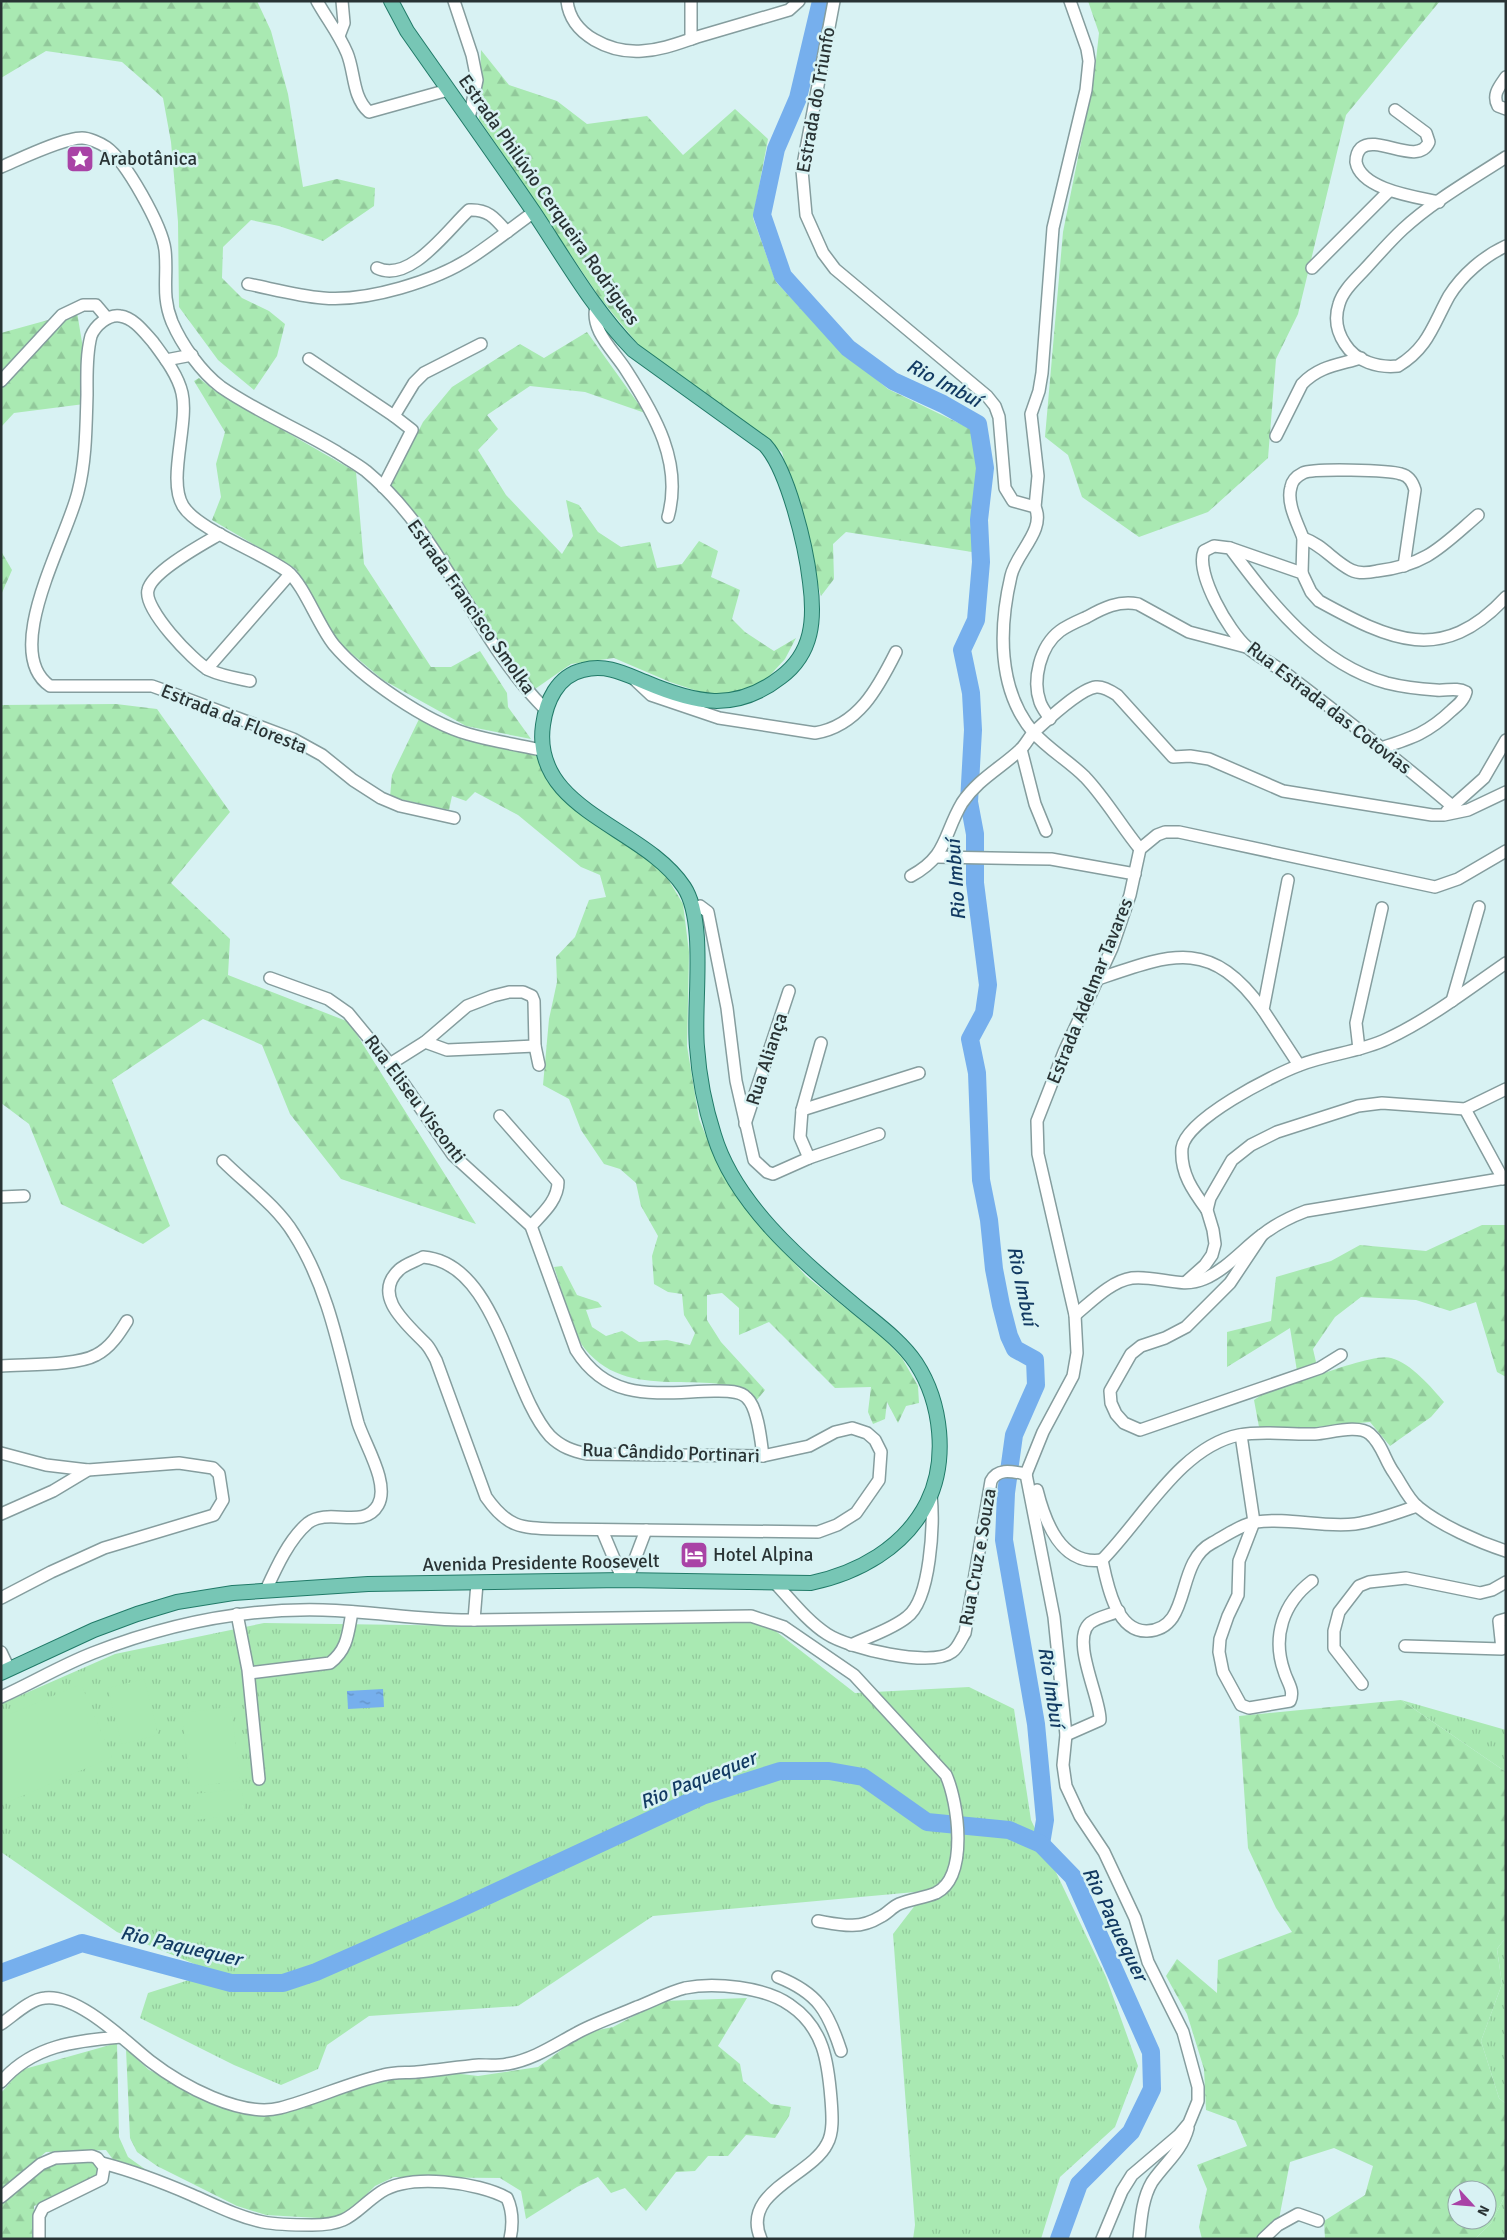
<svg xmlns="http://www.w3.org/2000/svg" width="1507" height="2240" font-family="Signika,sans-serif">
<defs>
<pattern id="grass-tufts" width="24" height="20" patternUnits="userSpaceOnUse" patternTransform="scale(1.25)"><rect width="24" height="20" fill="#a9e9b2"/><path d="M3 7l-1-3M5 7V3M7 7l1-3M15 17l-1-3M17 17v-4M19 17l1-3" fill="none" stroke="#91c89a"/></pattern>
<pattern id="forest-firs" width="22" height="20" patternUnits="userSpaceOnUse" patternTransform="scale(1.25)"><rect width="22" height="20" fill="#a9e9b2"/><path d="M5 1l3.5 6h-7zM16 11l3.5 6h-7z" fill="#91c89a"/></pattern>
<pattern id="water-ripples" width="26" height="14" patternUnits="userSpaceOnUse" patternTransform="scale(1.25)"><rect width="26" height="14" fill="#76afed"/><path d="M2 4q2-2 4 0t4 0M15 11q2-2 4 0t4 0" fill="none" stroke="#618fc1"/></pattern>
</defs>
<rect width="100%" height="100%" fill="#d8f2f3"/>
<g fill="url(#grass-tufts)">
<path d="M764 1622 855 1693 969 1687 1014 1709 1031 1820 1106 1977 1138 2066 1115 2127 1060 2177 1041 2239H913L915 2225 893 1934 926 1891 653 1916 518 2006 369 2016 327 2045 318 2069 281 2085 234 2065 140 2018 148 1993 214 1972 117 1932 1 1852V1704L115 1654 264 1623 480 1626Z"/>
<path d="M1401 1700 1506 1730V1772Z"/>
<path d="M1506 1937V2104L1499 2098 1481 2041 1502 1984 1497 1949Z"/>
<path d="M1506 2194V2239H1475L1491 2223Z"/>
</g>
<g fill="url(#forest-firs)" fill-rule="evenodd">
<path d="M1 1H257L271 31 288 94 303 187 337 179 375 188 374 206 323 241 279 226 251 220 223 247 222 278 242 298 269 311 285 324 277 356 254 390 218 360 179 307 178 222 171 142 163 98 122 62 46 51 1 78Z"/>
<path d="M1088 1H1440L1346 115 1298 314 1276 359 1268 458 1208 512 1139 537 1082 497 1068 455 1045 437 1063 232 1094 78 1099 33Z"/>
<path d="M481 50 509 85 557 101 587 124 647 116 683 155 735 109 768 139 753 218 776 282 837 347 888 389 971 429 978 466 972 552 846 532 833 544 834 579 821 596 782 452 642 349 600 298 479 119Z"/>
<path d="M77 312 92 403 14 413 1 427V333Z"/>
<path d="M587 332 645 413 585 392 530 386 487 415 498 429 478 450 506 495 562 554 573 536 566 500 579 505 598 532 621 547 650 542 657 568 682 564 699 541 718 551 711 577 740 590 732 619 745 632 774 651 796 638 785 659 763 683 732 693 706 694 670 682 614 658 571 664 535 689 491 632 443 551 391 486 423 422 452 387 520 344 544 358Z"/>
<path d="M199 378 215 391 356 472 364 564 431 667H451L480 651 507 693 508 707 531 739 466 726 383 680 339 643 296 569 212 520 221 497 216 464 225 432 194 381Z"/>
<path d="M1 551 12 570 1 595Z"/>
<path d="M116 704 157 709 230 812 171 883 230 939 228 975 349 1022 476 1224 341 1179 290 1114 262 1045 203 1019 112 1080 170 1226 143 1244 61 1204 29 1124 1 1103V705Z"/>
<path d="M420 717 538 754 547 781 567 800 662 869 683 904 689 952 687 1046 699 1119 718 1165 761 1225 806 1276 883 1338 902 1358 918 1386 919 1403 906 1406 898 1423 887 1402 885 1419 873 1424 868 1412 871 1387 835 1388 769 1322 739 1335V1308L722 1293 707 1295V1320L721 1342 765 1390 756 1401C720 1361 633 1408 585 1349 573 1334 561 1287 554 1267L562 1266 577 1295 598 1302 602 1307 586 1310 592 1327 606 1336 622 1331 639 1342 667 1340 690 1345 695 1333 684 1315 682 1294 668 1292 654 1284 652 1256 658 1236 641 1206 636 1183 620 1169 604 1164 581 1130 569 1099 543 1085 549 1019 557 982 556 957 575 937 589 900 606 897 600 875 581 867 518 815 475 792 466 801 452 796 449 810 390 797 392 775Z"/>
<path d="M1482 1225H1506V1377L1497 1372 1476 1302 1450 1311 1416 1300 1361 1297 1335 1317 1313 1349 1319 1375C1334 1370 1377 1354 1391 1358 1411 1363 1432 1388 1444 1402L1431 1417 1390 1446 1370 1422 1317 1427H1259L1254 1400 1297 1371 1290 1328 1227 1367V1332L1271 1321 1276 1277 1331 1261 1360 1245 1426 1251Z"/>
<path d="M1401 1700 1506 1772V1937L1497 1949 1502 1984 1481 2041 1499 2098 1506 2104V2194L1491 2223 1475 2239H1325L1324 2221 1365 2195 1373 2166 1334 2148 1290 2162 1279 2219 1254 2239H1202L1199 2227 1207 2189 1197 2165 1247 2146 1236 2121 1206 2110 1204 2069 1187 2014 1166 1976 1177 1959 1217 1993 1218 1960 1292 1932 1276 1908 1248 1848 1239 1716ZM1457 2190H1487V2220H1457Z"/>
<path d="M747 1998 718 2046 740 2064 743 2081 771 2104 791 2107 789 2116 775 2138 746 2135 728 2156H708L695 2171 676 2172 646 2211 625 2188 611 2193 598 2177 577 2187 526 2219 521 2191 500 2178 394 2177 375 2186 347 2214 336 2219 266 2215 237 2206 157 2166 137 2152 130 2138 126 2049 149 2070 246 2114 275 2115 385 2079 453 2073 478 2076 538 2067 568 2045 593 2031 613 2027 662 2001Z"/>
<path d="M117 2043 119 2137 128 2157 156 2177 117 2165 106 2150 46 2152 1 2189V2093L21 2070Z"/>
<path d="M97 2162 99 2177 34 2206V2239H1V2204L48 2165Z"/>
</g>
<g fill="#a9e9b2">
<path d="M144 1679 158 1735 122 1744 108 1688Z"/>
<path d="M81 1684 112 1757 6 1803 1 1793V1718Z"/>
<path d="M231 1707 240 1781 190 1787 182 1713Z"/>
<path d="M242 1789 245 1814 195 1820 193 1794Z"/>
</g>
<path fill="url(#water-ripples)" d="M383 1689 384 1707 348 1709 347 1691Z"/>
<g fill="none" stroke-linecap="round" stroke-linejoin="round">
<g stroke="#76afed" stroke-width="18">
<path d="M821 1 798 98 776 149 762 215 783 276 848 348 893 381 943 404 978 424 985 468 979 520 981 562 976 620 962 650 971 693 973 730 969 802 975 834V883L988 985 984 1013 970 1039 977 1073 981 1180 989 1220 994 1269 1001 1305 1009 1336 1015 1349 1035 1360 1036 1385 1014 1435 1006 1493 1004 1540 1036 1724 1045 1820 1041 1844"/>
<path d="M1 1973 82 1943 231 1983H283L316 1972 457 1910 702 1796 780 1771H829L863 1777 927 1822 1009 1830 1041 1844 1073 1877 1151 2052 1152 2089 1131 2132 1079 2184 1059 2239"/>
</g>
<defs>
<g id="minor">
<path d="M317 1C327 19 339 34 347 53 355 72 352 97 369 112L448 90"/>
<path d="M454 1 472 55 477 80 469 119"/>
<path d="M567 1C571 36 611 53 642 51 662 50 679 43 697 37 728 28 758 19 789 10L799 1"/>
<path d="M834 1 802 170 806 215 823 253 835 269 987 396 995 406 999 417 1005 488 1013 501 1035 507C1046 530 1016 553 1011 576 999 627 997 689 1033 732 1048 749 1069 761 1085 777 1106 799 1121 826 1140 849"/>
<path d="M339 36 344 23 342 1"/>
<path d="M691 39V1"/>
<path d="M1506 77C1499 87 1492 95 1498 106L1506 109"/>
<path d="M1395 110 1426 133 1429 142C1418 167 1377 134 1361 148 1358 151 1356 157 1356 162 1361 190 1417 197 1439 202"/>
<path d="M1506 157C1472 179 1432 202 1403 229 1390 241 1378 255 1366 268 1356 279 1343 290 1339 304 1334 319 1337 332 1345 344 1356 362 1379 368 1398 366 1428 348 1433 325 1449 296 1462 275 1484 256 1506 246"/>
<path d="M1 167C20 159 63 138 82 138 89 138 100 143 106 147 126 161 162 226 165 250 168 276 161 295 172 322 182 345 201 372 221 387 257 412 299 429 337 452 346 458 357 464 366 471 444 536 474 639 546 710"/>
<path d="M377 268C410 284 448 229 469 210 488 209 495 218 507 232"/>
<path d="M1312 268 1389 191"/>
<path d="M248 284C273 289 298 296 323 298 367 302 436 281 472 257 493 243 513 227 534 212"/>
<path d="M596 307C590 330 614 351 626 370 655 415 683 463 668 517"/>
<path d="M309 359 394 416 412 430 383 487"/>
<path d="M166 360 192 355"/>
<path d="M1 381 62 315 83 305H96L107 318"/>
<path d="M394 416 414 383 424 373 481 344"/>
<path d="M1276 436 1302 384C1319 366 1338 365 1361 358"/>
<path d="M1035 507 1038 476 1031 414 1039 391 1042 373 1053 228 1086 90 1089 61 1087 49 1070 1"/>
<path d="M220 534C203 544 152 571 148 590 143 609 193 661 209 670 222 676 236 678 250 681"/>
<path d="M1303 538C1298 524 1286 503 1291 487 1292 481 1297 476 1303 473 1313 468 1389 470 1401 474 1410 476 1413 483 1415 490L1404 566"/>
<path d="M1230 548 1302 573 1311 592 1319 601C1390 640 1442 666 1506 597"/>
<path d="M1302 573 1303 538C1323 545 1333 561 1351 570 1359 574 1368 573 1377 571 1427 565 1442 546 1478 515"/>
<path d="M207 669 290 574"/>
<path d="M635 680 651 695 719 718 815 733C858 726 878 688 896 652"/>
<path d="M1050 719C1047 714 1042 708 1040 702 1032 680 1040 646 1060 631 1068 625 1078 621 1087 617 1103 608 1119 600 1138 604L1189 632 1246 647"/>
<path d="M1381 748C1412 738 1428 733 1452 710 1458 705 1464 700 1466 692 1457 687 1446 691 1436 690 1420 689 1403 687 1387 683 1318 664 1271 603 1230 548L1214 546 1204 551C1195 573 1229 632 1247 647 1260 658 1275 665 1288 675 1343 717 1398 760 1451 805"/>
<path d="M1021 749 1035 804 1046 831"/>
<path d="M1447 811 1484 778 1506 740"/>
<path d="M454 818 400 806 381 798 353 780 322 755 293 739 166 691 152 686H50C0 652 67 539 78 492 86 461 86 427 87 395 87 376 86 355 91 336 95 326 108 314 120 316 134 318 144 332 153 342 164 357 178 375 182 393 189 424 167 480 183 506 198 530 263 553 288 572 304 585 319 627 334 645 362 678 426 722 468 734 492 741 518 745 542 750"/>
<path d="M936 857 1051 859 1135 874"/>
<path d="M911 876C948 856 943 835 962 803 978 779 1001 768 1021 749 1026 744 1029 737 1035 731 1047 720 1080 689 1096 687 1103 686 1111 691 1117 695L1173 757 1190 756 1209 759 1283 791 1432 815H1444L1468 810 1506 792"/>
<path d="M1288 880 1263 1010 1299 1065"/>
<path d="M692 908 700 906 708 912 727 1008 736 1081 754 1160 767 1172 773 1174 809 1158 800 1137 802 1110 821 1043"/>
<path d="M270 978 328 999 348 1013 390 1064 453 1155 531 1226 576 1350C610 1404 659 1392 714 1391 724 1391 740 1390 747 1398 758 1408 761 1441 763 1456"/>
<path d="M1098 979C1171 954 1211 937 1263 1010"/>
<path d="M1452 1001 1479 907"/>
<path d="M425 1042 447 1050 535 1046"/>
<path d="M1359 1049 1356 1023 1382 908"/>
<path d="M390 1064 425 1042 467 1006 493 996 509 992H523L532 996 534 1001 535 1046 539 1065"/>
<path d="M1465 1109 1503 1179"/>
<path d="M802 1110 919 1073"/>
<path d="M500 1116 558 1182C558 1200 543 1213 531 1226"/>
<path d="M745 1124 789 991"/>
<path d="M809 1158 879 1134"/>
<path d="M223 1161C246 1184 277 1206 294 1234 330 1290 341 1359 358 1423 365 1445 390 1484 378 1505 364 1530 329 1507 308 1523 289 1539 276 1568 266 1590"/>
<path d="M1 1197 24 1196"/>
<path d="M1207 1210C1193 1191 1180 1173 1182 1148 1186 1119 1273 1075 1300 1065 1328 1054 1360 1052 1387 1039 1430 1019 1468 989 1506 963"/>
<path d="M1262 1235 1230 1283 1186 1327 1165 1338 1141 1346 1131 1354 1110 1391 1111 1403 1116 1414 1124 1423 1140 1430 1320 1368 1341 1355"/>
<path d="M423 1257C498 1263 509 1391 550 1436 561 1447 573 1451 587 1454L763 1456 809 1446 835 1432 852 1428 867 1433 875 1440 881 1452 879 1480 856 1513 837 1525 818 1532 555 1529C520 1528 507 1527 486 1497L436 1360C433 1355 430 1348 426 1344 408 1325 371 1296 399 1270 405 1264 416 1261 423 1257Z"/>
<path d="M1186 1282 1205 1265 1212 1255 1215 1244 1213 1230 1207 1210 1210 1198 1232 1160 1251 1145 1277 1132 1358 1106 1382 1103 1465 1109 1506 1089"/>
<path d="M1075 1315C1091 1302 1111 1281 1132 1278 1156 1275 1182 1289 1204 1279 1227 1269 1243 1249 1262 1235 1276 1224 1290 1217 1306 1211L1506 1178"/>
<path d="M1 1366C26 1364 76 1366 96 1355 110 1348 119 1334 127 1321"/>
<path d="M1241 1435 1254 1522 1239 1561 1238 1595 1228 1616 1220 1639 1219 1652 1223 1672 1241 1705 1249 1708 1290 1701C1295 1690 1287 1682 1284 1671 1272 1637 1283 1603 1312 1581"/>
<path d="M1 1453 46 1465 88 1470"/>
<path d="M1026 1474 1043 1432 1073 1376 1077 1353 1075 1315 1038 1154 1037 1121 1064 1052 1112 948 1130 895 1140 849 1157 835 1165 832H1179L1435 887 1458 879 1506 851"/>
<path d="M1026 1474 1054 1617 1066 1735 1063 1765 1066 1786 1080 1816 1104 1852 1135 1918 1148 1962 1183 2032 1198 2087V2101L1189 2123 1179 2135 1132 2175 1122 2191 1102 2239"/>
<path d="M1037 1490C1045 1522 1061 1566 1102 1560"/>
<path d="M1 1514 53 1491 88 1470 179 1463 213 1468 219 1474 223 1500 214 1515 104 1548 51 1572 1 1598"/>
<path d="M602 1530 623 1580"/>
<path d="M1102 1560C1142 1520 1180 1447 1239 1435 1263 1430 1290 1435 1315 1434 1330 1433 1358 1424 1370 1434 1382 1444 1385 1461 1394 1473 1401 1483 1408 1499 1418 1507 1440 1525 1478 1542 1506 1551"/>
<path d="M1102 1560C1107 1584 1116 1632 1147 1631 1193 1629 1174 1563 1212 1543 1225 1536 1242 1524 1256 1522 1289 1517 1322 1528 1355 1524 1376 1521 1397 1513 1417 1506"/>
<path d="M627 1580 646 1530"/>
<path d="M775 1583C791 1600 807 1621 827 1634 848 1648 931 1668 952 1652 958 1648 961 1639 965 1633L991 1481C998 1467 1014 1472 1026 1474"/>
<path d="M237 1614 248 1670 259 1779"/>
<path d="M474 1620 751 1616 784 1627 854 1675 946 1775C958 1802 969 1876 936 1893 924 1898 911 1899 899 1904 892 1907 887 1914 880 1917 859 1930 841 1925 818 1921"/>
<path d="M851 1645C869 1636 891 1630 907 1617 931 1599 934 1523 931 1495"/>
<path d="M1405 1646 1502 1649 1499 1621 1506 1619"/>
<path d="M1 1652 9 1669"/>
<path d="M249 1673 330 1663C348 1649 348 1633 352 1612"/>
<path d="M1362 1684 1334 1648V1631L1339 1612 1359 1586 1369 1582 1406 1578 1480 1593 1492 1590 1506 1582"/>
<path d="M1 1697C32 1683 62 1665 93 1653 167 1624 244 1608 323 1610 373 1611 423 1621 474 1620L477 1583"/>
<path d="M1066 1735 1100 1720C1101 1699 1070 1640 1090 1623 1098 1617 1110 1615 1119 1611"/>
<path d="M778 1977C818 1993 828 2011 841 2051"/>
<path d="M1 2024C13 2016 30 1999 45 1998 78 1994 125 2041 150 2061 181 2085 241 2118 280 2108 315 2099 348 2083 383 2075 394 2072 406 2073 417 2072 438 2070 458 2067 479 2065 488 2065 498 2066 507 2064 532 2060 553 2046 575 2034 594 2023 617 2016 637 2007 653 2001 669 1992 685 1988 714 1982 765 1987 790 2005 824 2028 828 2062 831 2099 832 2113 834 2132 827 2144 811 2176 740 2192 761 2239"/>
<path d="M1 2082C33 2045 75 2041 121 2037"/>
<path d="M102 2163C133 2171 162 2182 192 2195 215 2205 238 2217 263 2222 278 2225 296 2225 312 2225 352 2225 353 2211 381 2192 410 2173 478 2182 507 2198 513 2211 513 2225 510 2239"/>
<path d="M1 2197 41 2164 55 2158 92 2156 97 2158 104 2167 102 2179 43 2208 39 2216V2239"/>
<path d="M1139 2239C1141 2220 1142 2199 1152 2182 1165 2163 1182 2151 1188 2128"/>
<path d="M1263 2239 1278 2225 1298 2214 1318 2221"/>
</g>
<path id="major" d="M1 1673 94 1630 137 1614 177 1602 233 1593 368 1584 623 1580 811 1583C858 1573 904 1548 927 1503 948 1461 942 1403 916 1363 900 1339 873 1321 851 1302 799 1259 734 1202 714 1135 705 1107 699 1076 697 1047 693 1005 707 922 684 887 644 826 531 811 543 725 546 702 557 676 583 670 606 664 623 673 645 682 694 703 735 713 781 677 813 653 815 619 810 582 806 547 788 470 765 445L633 350C593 309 565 259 533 211 492 151 449 91 407 31L391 1"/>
</defs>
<use href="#minor" stroke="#859d9e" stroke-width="14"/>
<use href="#major" stroke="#217a68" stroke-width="16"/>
<use href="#minor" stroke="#fff" stroke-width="11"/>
<use href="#major" stroke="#77c6b5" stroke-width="14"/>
</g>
<defs>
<symbol id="sight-square" viewBox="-11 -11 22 22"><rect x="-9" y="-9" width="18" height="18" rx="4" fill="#a943a6" stroke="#d8f2f3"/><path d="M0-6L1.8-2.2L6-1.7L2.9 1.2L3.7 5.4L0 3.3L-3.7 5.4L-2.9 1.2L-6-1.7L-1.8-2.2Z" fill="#fff"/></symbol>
<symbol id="hotel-square" viewBox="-11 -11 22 22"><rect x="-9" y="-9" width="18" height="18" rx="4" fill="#a943a6" stroke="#d8f2f3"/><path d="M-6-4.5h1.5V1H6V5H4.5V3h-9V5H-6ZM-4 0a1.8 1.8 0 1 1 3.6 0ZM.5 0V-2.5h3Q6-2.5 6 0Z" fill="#fff"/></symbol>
</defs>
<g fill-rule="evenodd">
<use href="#sight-square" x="64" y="143" width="32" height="32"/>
<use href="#hotel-square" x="678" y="1539" width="32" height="32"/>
</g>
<g text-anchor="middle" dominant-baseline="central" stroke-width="5" stroke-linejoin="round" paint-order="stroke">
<g font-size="19" fill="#293334" stroke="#d8f2f3">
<text transform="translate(816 100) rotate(-80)">Estrada do Triunfo</text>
<text transform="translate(549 200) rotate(55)">Estrada Philúvio Cerqueira Rodrigues</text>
<text transform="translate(471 607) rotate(55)">Estrada Francisco Smolka</text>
<text transform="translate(1329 708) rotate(38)">Rua Estrada das Cotovias</text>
<text transform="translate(234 719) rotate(22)">Estrada da Floresta</text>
<text transform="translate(1090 991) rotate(-68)">Estrada Adelmar Tavares</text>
<text transform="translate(767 1059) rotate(-72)">Rua Aliança</text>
<text transform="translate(415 1099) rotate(53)">Rua Eliseu Visconti</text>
<text transform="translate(671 1453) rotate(2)">Rua Cândido Portinari</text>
<text transform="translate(978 1557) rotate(-80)">Rua Cruz e Souza</text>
<text transform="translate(541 1563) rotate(-1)">Avenida Presidente Roosevelt</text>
</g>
<g font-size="19" fill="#293334" stroke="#d8f2f3" text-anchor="start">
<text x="99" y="159">Arabotânica</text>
<text x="713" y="1555">Hotel Alpina</text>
</g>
<g font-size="20" font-style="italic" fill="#123a62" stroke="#d8f2f3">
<text transform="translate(944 383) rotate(28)">Rio Imbuí</text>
<text transform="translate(956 880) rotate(-94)">Rio Imbuí</text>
<text transform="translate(1022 1286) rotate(78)">Rio Imbuí</text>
<text transform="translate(1051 1687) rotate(81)">Rio Imbuí</text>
<text transform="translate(698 1780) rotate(-22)">Rio Paquequer</text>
<text transform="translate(1115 1924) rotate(64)">Rio Paquequer</text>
<text transform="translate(181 1946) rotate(13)">Rio Paquequer</text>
</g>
</g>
<rect width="1507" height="2240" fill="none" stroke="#293334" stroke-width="5"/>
<g transform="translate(1472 2205) rotate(116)"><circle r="24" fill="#d8f2f3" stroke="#92a6a7"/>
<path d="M0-4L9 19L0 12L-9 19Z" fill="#a943a6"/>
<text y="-8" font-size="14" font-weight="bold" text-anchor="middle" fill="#293334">N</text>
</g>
</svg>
